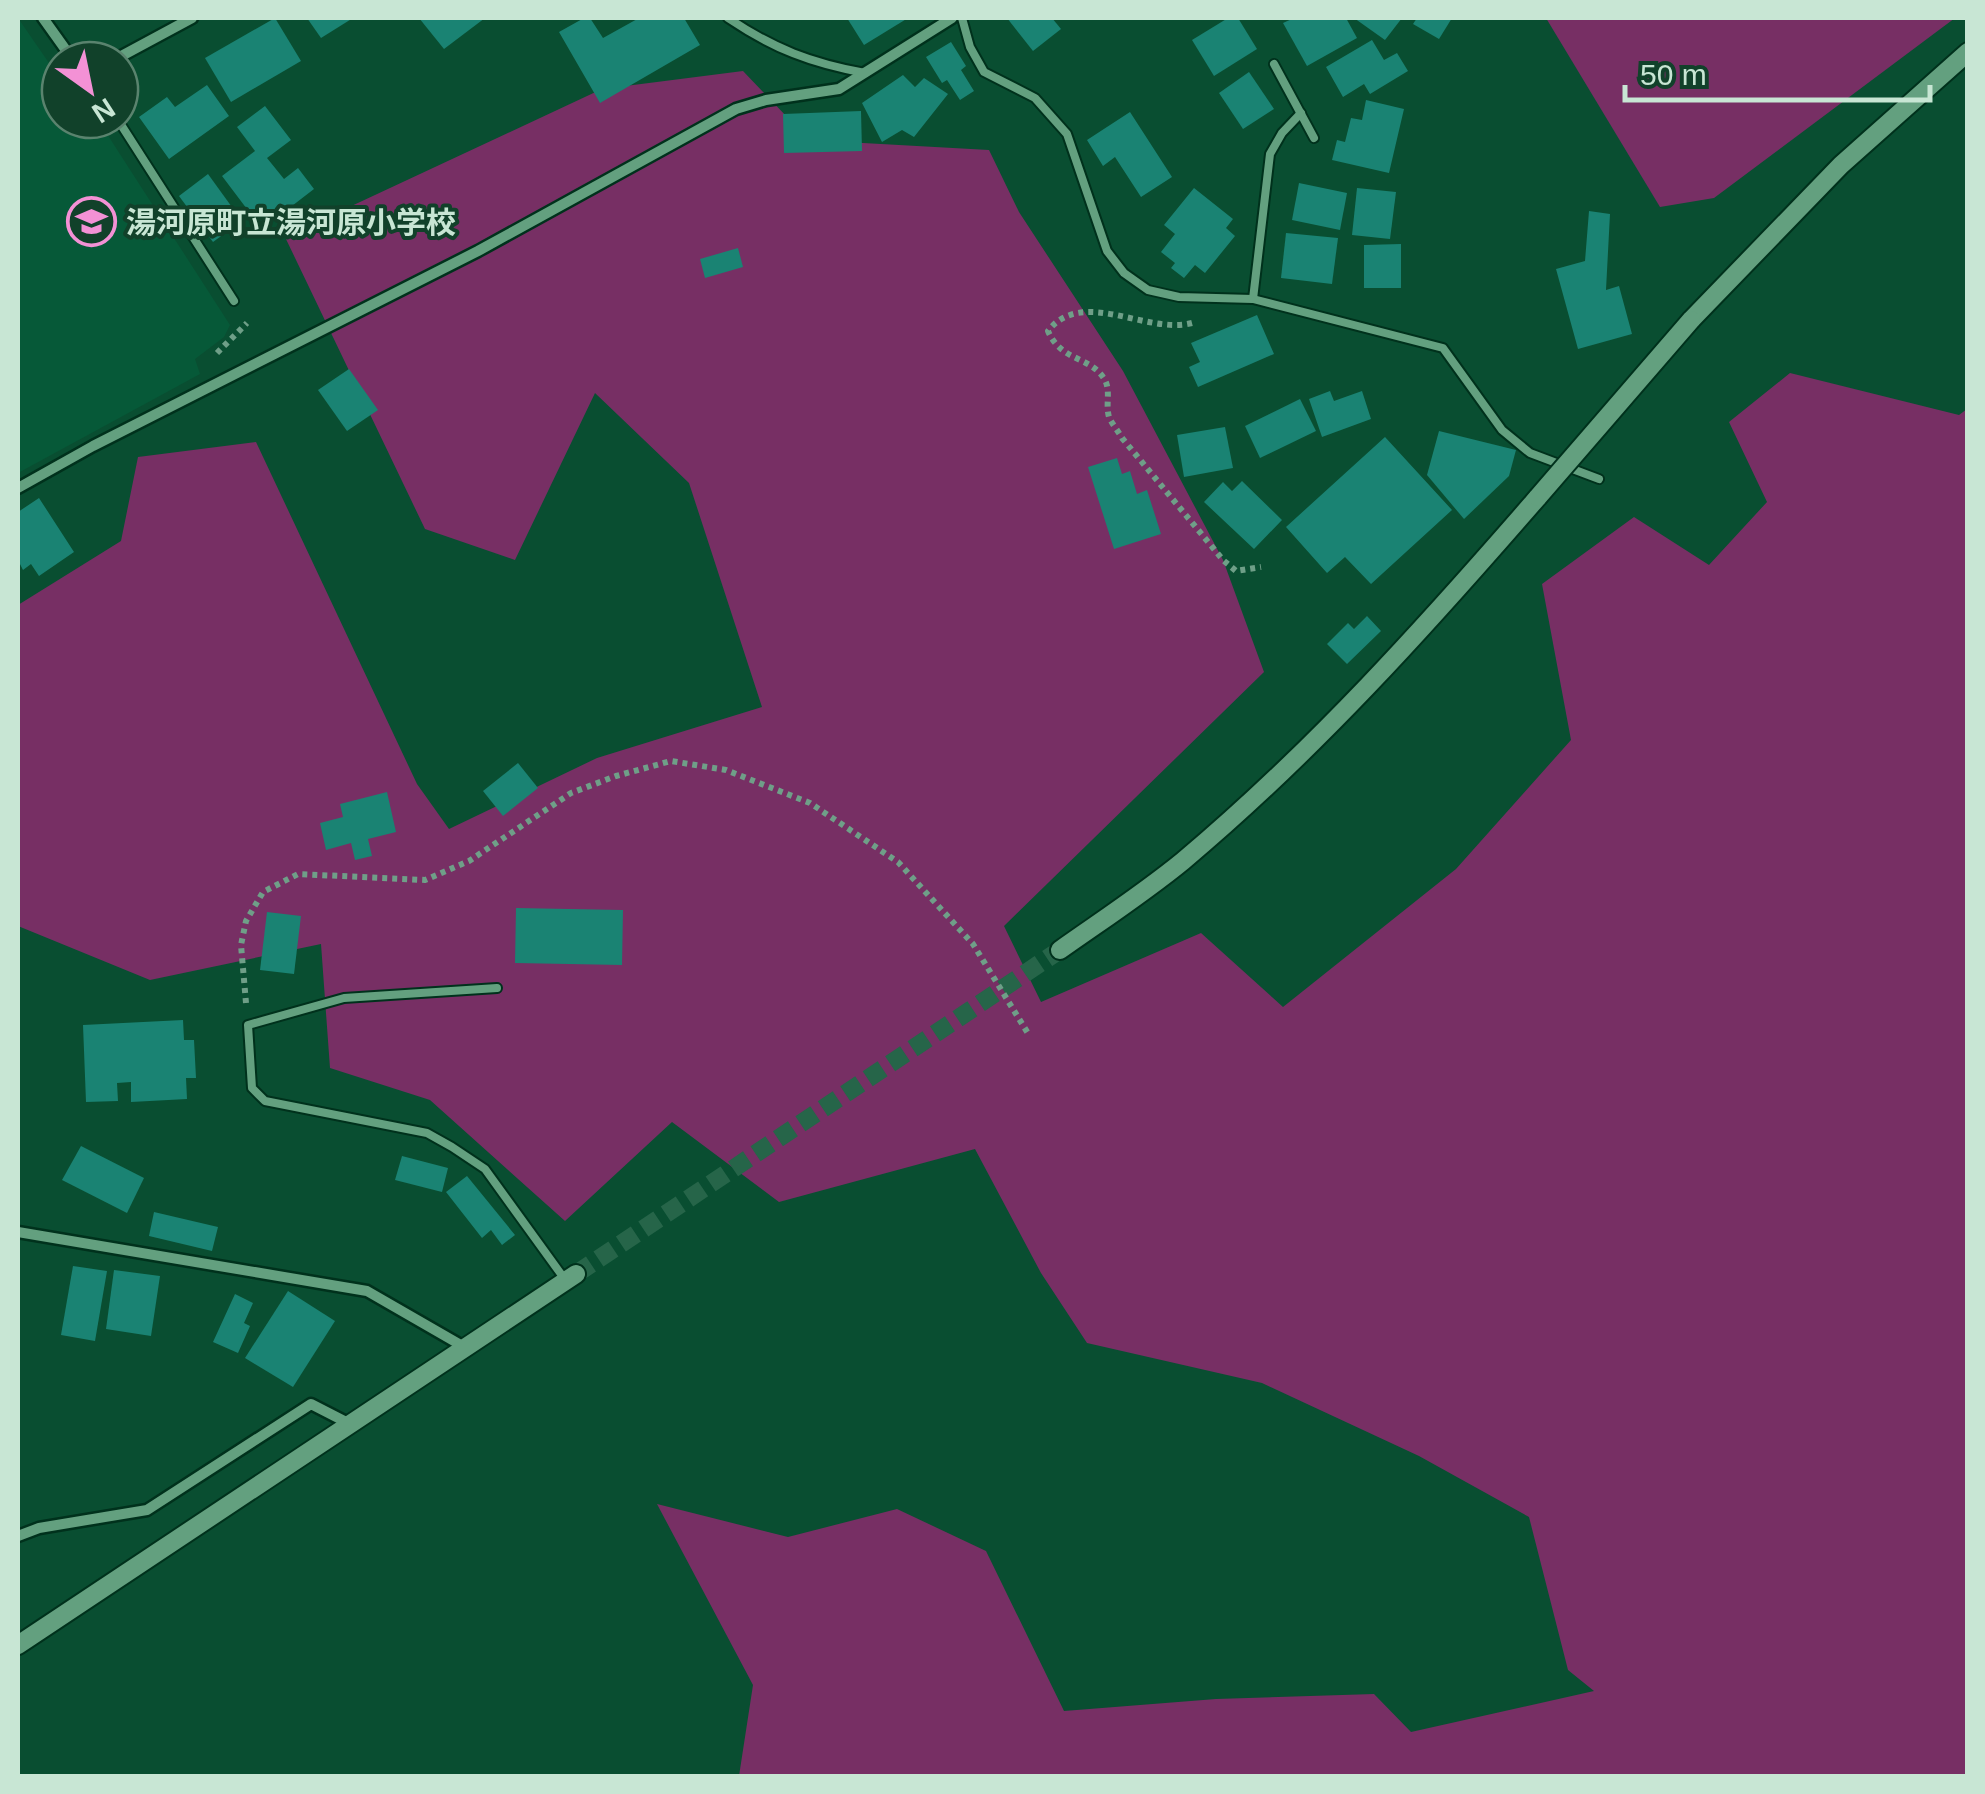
<svg xmlns="http://www.w3.org/2000/svg" width="1985" height="1794" font-family="Arial,'Noto Sans JP',sans-serif">
<rect width="100%" height="100%" fill="#094e31"/>
<path fill="#065938" d="M18 18 60 79V120H98L230 325 224 337 195 359 200 374 18 473Z"/>
<g fill="#772f64">
<path d="M1546 18H1955L1714 198 1660 207Z"/>
<path d="M743 71 809 140 989 150 1019 212 1123 371 1223 560 1264 672 1004 926 1041 1002 1201 933 1283 1007 1456 869 1571 740 1542 584 1634 517 1709 565 1767 502 1729 422 1790 373 1959 415 1967 409V1776H739L753 1685 657 1504 788 1537 897 1509 986 1551 1064 1711 1216 1699 1374 1694 1411 1732 1594 1691 1568 1670 1529 1517 1419 1456 1262 1383 1087 1343 1041 1273 975 1149 779 1202 672 1122 565 1221 430 1100 330 1068 321 944 150 980 18 926V605L121 541 138 457 256 442 417 784 449 829 597 758 762 707 689 483 595 393 515 560 425 529 285 237 602 89Z"/>
</g>
<g fill="#1a8373">
<path d="M275 18 301 61 231 102 205 58Z"/>
<path d="M307 18H353L321 38Z"/>
<path d="M419 18H485L444 49Z"/>
<path d="M584 18H590L603 38 639 18H684L700 45 600 103 559 32Z"/>
<path d="M847 18H908L864 45Z"/>
<path d="M1007 18H1052L1061 29 1033 51Z"/>
<path d="M1228 18H1238L1257 49 1214 76 1192 40Z"/>
<path d="M1294 18H1346L1357 38 1307 66 1283 23Z"/>
<path d="M1354 18H1402L1385 40Z"/>
<path d="M1417 18H1452L1439 39 1413 24Z"/>
<path d="M1372 40 1384 60 1397 53 1408 71 1370 94 1364 84 1343 97 1326 67Z"/>
<path d="M951 42 966 66 961 70 974 91 960 100 947 80 942 83 926 57Z"/>
<path d="M1249 72 1274 109 1243 129 1219 93Z"/>
<path d="M903 75 915 87 924 78 948 94 914 137 902 130 882 142 862 103Z"/>
<path d="M207 85 229 116 169 159 139 117 167 97 175 107Z"/>
<path d="M1366 100 1404 109 1389 173 1332 160 1337 140 1345 142 1351 118 1362 120Z"/>
<path d="M265 106 291 140 267 158 284 179 298 168 314 189 262 229 222 176 255 151 237 127Z"/>
<path d="M861 111 862 151 784 153 783 114Z"/>
<path d="M1130 112 1172 177 1141 197 1115 157 1103 166 1087 140Z"/>
<path d="M208 174 242 221 213 242 179 196Z"/>
<path d="M1299 183 1347 193 1340 230 1292 220Z"/>
<path d="M1194 188 1233 219 1226 228 1235 236 1205 273 1195 265 1184 278 1171 268 1175 263 1161 252 1175 234 1164 225Z"/>
<path d="M1357 188 1396 192 1390 239 1352 235Z"/>
<path d="M1589 211 1610 214 1606 290 1619 286 1632 334 1578 349 1556 269 1585 261Z"/>
<path d="M1286 233 1338 238 1332 284 1281 278Z"/>
<path d="M1401 244V288H1364V245Z"/>
<path d="M738 248 743 267 705 278 700 259Z"/>
<path d="M1257 315 1274 354 1198 387 1189 367 1200 362 1191 343Z"/>
<path d="M349 369 378 410 347 431 318 390Z"/>
<path d="M1330 391 1334 401 1362 391 1371 419 1322 437 1309 399Z"/>
<path d="M1300 399 1316 431 1260 458 1245 426Z"/>
<path d="M1225 427 1233 468 1184 477 1177 435Z"/>
<path d="M1439 431 1516 450 1509 476 1464 519 1427 475Z"/>
<path d="M1385 437 1452 510 1371 584 1345 557 1327 573 1286 527Z"/>
<path d="M1117 458 1122 474 1130 471 1137 494 1147 490 1161 534 1114 549 1088 467Z"/>
<path d="M1242 481 1282 520 1254 549 1204 502 1223 482 1232 491Z"/>
<path d="M39 498 74 552 39 576 31 564 23 570 18 560V512Z"/>
<path d="M1367 616 1381 631 1347 664 1327 644 1348 623 1354 629Z"/>
<path d="M518 763 538 788 503 816 483 791Z"/>
<path d="M387 792 396 832 368 839 372 856 355 860 351 843 326 850 320 823 343 817 340 804Z"/>
<path d="M516 908 623 910 622 965 515 963Z"/>
<path d="M267 912 301 916 294 974 260 970Z"/>
<path d="M183 1020 184 1040H194L196 1078H186L187 1099 131 1102V1082L117 1083 118 1101 86 1102 83 1025Z"/>
<path d="M81 1146 144 1178 127 1213 62 1180Z"/>
<path d="M402 1156 448 1168 442 1192 395 1180Z"/>
<path d="M467 1176 515 1235 502 1245 491 1230 482 1238 446 1192Z"/>
<path d="M154 1212 218 1227 212 1251 149 1236Z"/>
<path d="M73 1266 107 1271 95 1341 61 1335Z"/>
<path d="M114 1270 160 1276 151 1336 106 1329Z"/>
<path d="M288 1291 335 1321 293 1387 245 1358Z"/>
<path d="M235 1294 253 1303 244 1323 250 1326 238 1353 213 1342Z"/>
</g>
<g fill="none" stroke-linecap="round" stroke-linejoin="round">
<path stroke="#266549" stroke-width="18" stroke-dasharray="18 9" stroke-linecap="butt" d="M576 1274 1060 950"/>
<defs>
<g id="service">
<path d="M728 18C774 49 811 63 865 73"/>
<path d="M962 18 970 47 984 72 1035 98 1067 134 1107 251 1124 273 1148 290 1179 297 1253 299 1443 348 1502 430 1530 453 1599 479"/>
<path d="M1274 64 1314 138"/>
<path d="M118 120 234 301"/>
<path d="M1253 299 1270 154 1282 133 1301 113"/>
<path d="M497 988 344 998 248 1025 252 1088 265 1101 427 1133 452 1147 485 1169 566 1281"/>
</g>
<g id="minor">
<path d="M43 18 73 60"/>
<path d="M114 60 192 18"/>
<path d="M18 488 93 446 478 251 736 109 766 100 839 89 952 18"/>
<path d="M18 1232 367 1291 466 1348"/>
<path d="M18 1536 39 1528 147 1510 311 1404 350 1424"/>
</g>
<g id="tertiary">
<path d="M1691 320 1841 165 1968 52"/>
<path d="M1060 950C1101 921 1144 893 1183 861 1313 752 1427 625 1538 497"/>
<path d="M18 1645 576 1274"/>
</g>
</defs>
<use href="#service" stroke="#00311c" stroke-width="12"/>
<use href="#minor" stroke="#00311c" stroke-width="15"/>
<use href="#tertiary" stroke="#00311c" stroke-width="22"/>
<g stroke="#6f9f88" stroke-width="6" stroke-dasharray="5 5" stroke-linecap="butt">
<path d="M1192 323C1147 335 1082 287 1048 331 1061 361 1088 356 1103 377 1112 389 1105 403 1109 417 1112 424 1119 432 1122 438L1223 560 1236 571 1261 567"/>
<path d="M217 353 247 323"/>
<path d="M246 1003 241 945 246 921 263 892 298 874 425 880 469 861 571 793 616 776 671 761 726 770 810 803 898 862 973 944 1029 1035"/>
</g>
<use href="#service" stroke="#63a07f" stroke-width="8"/>
<use href="#minor" stroke="#63a07f" stroke-width="10"/>
<use href="#tertiary" stroke="#63a07f" stroke-width="18"/>
<defs>
<path id="tertiary-bridge" d="M1538 497 1691 320"/>
</defs>
<use href="#tertiary-bridge" stroke="#00311c" stroke-width="22" stroke-linecap="butt"/>
<use href="#tertiary-bridge" stroke="#63a07f" stroke-width="18"/>
</g>
<defs>
<symbol id="school-ring" viewBox="-11 -11 22 22"><circle r="9.5" fill="#11412a" stroke="#f391d5" stroke-width="1.5"/><path d="M0-5L7-2L0 1L-7-2ZM-4 1L0 2.5L4 1V4Q0 6-4 4Z" fill="#f391d5"/></symbol>
</defs>
<g fill-rule="evenodd">
<use href="#school-ring" x="64" y="194" width="55" height="55"/>
</g>
<g text-anchor="middle" dominant-baseline="central" stroke-width="8" stroke-linejoin="round" paint-order="stroke">
<g font-size="30" font-weight="bold" fill="#c8e6d4" stroke="#11412a" text-anchor="start">
<text x="126" y="222">湯河原町立湯河原小学校</text>
</g>
</g>
<rect width="1985" height="1794" fill="none" stroke="#c8e6d4" stroke-width="40"/>
<g transform="translate(90 90) rotate(147)"><circle r="48" fill="#11412a" stroke="#5a836e" stroke-width="2.5"/>
<path d="M0-8L18 38L0 25L-18 38Z" fill="#f391d5"/>
<text y="-15" font-size="28" font-weight="bold" text-anchor="middle" fill="#c8e6d4">N</text>
</g>
<path d="M1625 85v15h305v-15" fill="none" stroke="#c8e6d4" stroke-width="5"/>
<text x="1640" y="85" font-size="30" fill="#c8e6d4" stroke="#11412a" stroke-width="8" paint-order="stroke">50 m</text>
</svg>
